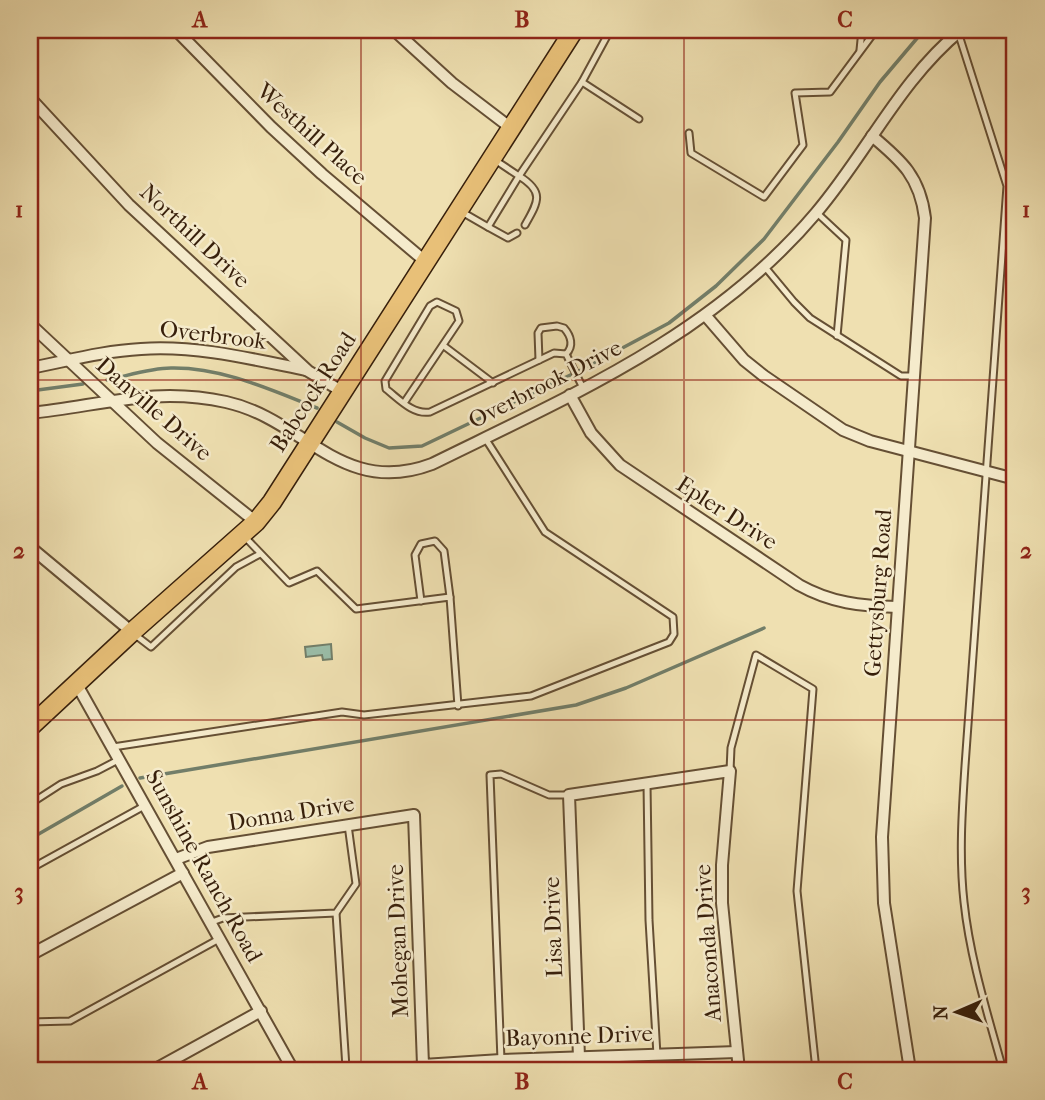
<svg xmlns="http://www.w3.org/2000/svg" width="1045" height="1100" font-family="'IM FELL French Canon',serif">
<rect width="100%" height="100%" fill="#efe0b1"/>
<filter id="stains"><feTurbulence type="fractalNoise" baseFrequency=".00286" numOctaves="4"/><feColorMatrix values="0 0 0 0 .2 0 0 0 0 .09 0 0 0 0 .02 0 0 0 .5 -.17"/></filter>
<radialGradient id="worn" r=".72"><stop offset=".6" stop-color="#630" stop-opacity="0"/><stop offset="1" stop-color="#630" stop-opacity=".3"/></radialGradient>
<path fill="#9abda8" stroke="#727e69" stroke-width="2" d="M331 644 332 659 323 660 322 655 306 657 305 647Z"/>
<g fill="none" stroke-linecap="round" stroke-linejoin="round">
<g stroke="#727e69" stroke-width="3.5">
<path d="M107 380C127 376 150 368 171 368 222 367 271 390 317 408"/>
<path d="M30 391 83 384"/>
<path d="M337 422 365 438 389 448 422 446 585 368 669 323 716 286 764 239 838 142 880 82 924 30"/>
<path d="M140 778 576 705 626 688 764 628"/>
<path d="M30 839 122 786"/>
</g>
<defs>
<g id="lane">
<path d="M958 32 1007 186 965 766C962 811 959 857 964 902 970 959 988 1015 1003 1070"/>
<path d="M860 50 862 30"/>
<path d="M582 82 639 119"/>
<path d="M689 133 691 153 764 197 803 145 795 93 830 92 876 30"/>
<path d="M495 160 519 176 582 82 607 36 614 30"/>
<path d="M462 212 488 227 519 176C545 192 538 202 525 225"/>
<path d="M817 213 846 240 837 336"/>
<path d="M488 227 508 238 517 233"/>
<path d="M765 267 794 302 810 318 901 376H914"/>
<path d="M444 346 493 383"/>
<path d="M539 360 538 333 541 328 557 326 564 328C571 336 574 346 566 354"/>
<path d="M404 403 459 321 456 311 437 302 430 306 385 381 386 389C399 399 413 415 430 412L554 353 566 354 583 388"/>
<path d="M244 536 289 583 317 571 356 609 450 597 458 706"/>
<path d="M421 601 415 555 421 544 435 541 444 551 450 597"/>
<path d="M134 634 151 647 236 567 260 554"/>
<path d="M113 747 342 712 364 715 531 696 669 642 674 634 673 617 545 532 485 438"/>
<path d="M730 771 731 748 756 655 813 689 797 891 816 1070"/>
<path d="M647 784 649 920 657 1055"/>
<path d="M30 804 61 784 97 771 120 759"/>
<path d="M30 869 146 805"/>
<path d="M336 913 346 1068"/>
<path d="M212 922 223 918 336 913 356 884 348 825"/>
<path d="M30 1022 70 1021 219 939"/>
<path d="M501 1060 490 775 501 774 549 795H568"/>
<path d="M320 1070 423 1065"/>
</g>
<g id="street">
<path d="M176 30 271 127 322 174 426 262"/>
<path d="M394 30 452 83 511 128"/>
<path d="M30 98 129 205 308 371 343 392"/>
<path d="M872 136C902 161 920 177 925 218L882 837 884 903 910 1070"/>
<path d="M706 316 744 360 764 376 843 430 870 441 1015 479"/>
<path d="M30 324 157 443 256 522"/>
<path d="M30 368C67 361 103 351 141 349 196 345 252 359 306 370"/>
<path d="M570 395 591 433 620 465 799 585C831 603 861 606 897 607"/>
<path d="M30 413C100 406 154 386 226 402 304 419 342 498 432 464 572 395 713 335 816 213 867 153 900 80 961 30"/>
<path d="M30 547 132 632"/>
<path d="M76 683 293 1070"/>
<path d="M176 859 208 847 414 815 423 1065 501 1060 737 1052"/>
<path d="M30 955 183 873"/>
<path d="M579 1057 569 795 730 771 722 865V903L739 1070"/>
<path d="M154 1070 261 1011"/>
</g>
<path id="primary" d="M30 727 132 632 256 522 272 502 574 30"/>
</defs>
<use href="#lane" stroke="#654f34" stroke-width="9"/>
<use href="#street" stroke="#654f34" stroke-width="14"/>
<use href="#primary" stroke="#371f0b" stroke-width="21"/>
<use href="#lane" stroke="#f5ebcc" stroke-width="5"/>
<use href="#street" stroke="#f5ebcc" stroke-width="10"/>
<use href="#primary" stroke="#e8c078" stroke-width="18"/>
</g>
<path fill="none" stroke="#8f2418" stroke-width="2" stroke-opacity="0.55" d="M361 30V1070M684 30V1070M30 380H1015M30 720H1015"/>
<g text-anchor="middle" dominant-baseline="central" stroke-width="5" stroke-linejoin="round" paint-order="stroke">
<g font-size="23" fill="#371f0b" stroke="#f5ebcc">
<text transform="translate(312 134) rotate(42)">Westhill Place</text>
<text transform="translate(195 236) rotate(43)">Northill Drive</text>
<text transform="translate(213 335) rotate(7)">Overbrook</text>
<text transform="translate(545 384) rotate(-27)">Overbrook Drive</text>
<text transform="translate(313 392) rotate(-57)">Babcock Road</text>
<text transform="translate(154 409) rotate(41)">Danville Drive</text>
<text transform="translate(727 513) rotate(33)">Epler Drive</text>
<text transform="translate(878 593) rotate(-86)">Gettysburg Road</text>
<text transform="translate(291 813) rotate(-9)">Donna Drive</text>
<text transform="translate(204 866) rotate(61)">Sunshine Ranch Road</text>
<text transform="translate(553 927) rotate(-92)">Lisa Drive</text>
<text transform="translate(398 941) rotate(-92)">Mohegan Drive</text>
<text transform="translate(708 943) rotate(-94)">Anaconda Drive</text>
<text transform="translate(579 1036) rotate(-2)">Bayonne Drive</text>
</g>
</g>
<rect width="1045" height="1100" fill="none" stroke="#efe0b1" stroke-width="77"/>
<g transform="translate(957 1012) rotate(268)" stroke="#f5ebcc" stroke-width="5" paint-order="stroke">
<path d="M0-5L12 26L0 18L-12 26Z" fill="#371f0b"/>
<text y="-10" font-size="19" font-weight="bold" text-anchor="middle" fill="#371f0b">N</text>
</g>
<rect x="38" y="38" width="968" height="1024" fill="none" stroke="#8f2418" stroke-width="2.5"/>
<g font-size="23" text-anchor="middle" font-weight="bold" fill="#8f2418">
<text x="200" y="27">A</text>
<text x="522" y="27">B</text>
<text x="845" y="27">C</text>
<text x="19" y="217">1</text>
<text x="1026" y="217">1</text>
<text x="19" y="558">2</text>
<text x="1026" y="558">2</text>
<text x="19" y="899">3</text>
<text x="1026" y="899">3</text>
<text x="200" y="1089">A</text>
<text x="522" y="1089">B</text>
<text x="845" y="1089">C</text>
</g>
<rect width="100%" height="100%" filter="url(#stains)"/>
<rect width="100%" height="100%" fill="url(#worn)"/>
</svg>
